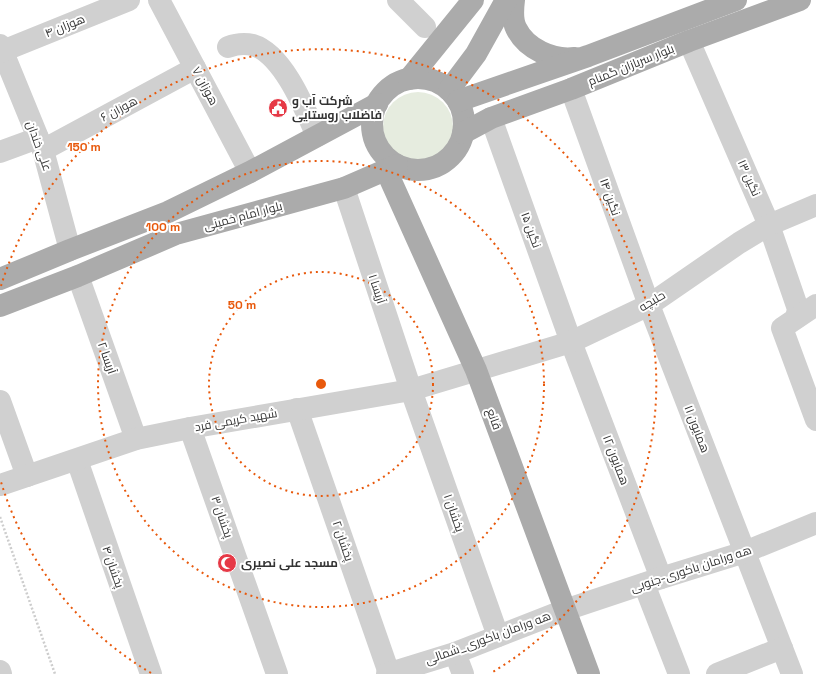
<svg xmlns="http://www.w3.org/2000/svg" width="816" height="674" font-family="'Space Grotesk',Cairo,sans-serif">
<rect width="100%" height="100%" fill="#fff"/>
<circle fill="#e6ecdf" cx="418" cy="127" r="35"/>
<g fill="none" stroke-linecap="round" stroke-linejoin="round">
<path stroke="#cdcdcd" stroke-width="2.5" stroke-dasharray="2 2" stroke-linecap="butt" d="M0 517 55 674"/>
<g stroke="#d0d0d0" stroke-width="22">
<path d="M159 0 250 172"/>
<path d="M398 0 425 27"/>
<path d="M689 41 769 225 798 309 796 318"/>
<path d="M0 45 43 150 70 250"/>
<path d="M228 47C236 44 244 43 253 45 283 54 305 109 317 136"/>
<path d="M0 52 129 0"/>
<path d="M571 89 649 305 792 674"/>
<path d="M491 118 571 342 661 578"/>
<path d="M43 150 195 68"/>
<path d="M0 152 38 138"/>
<path d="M344 188 411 390 498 636"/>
<path d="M78 276 136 439"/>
<path d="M816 305 782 328 816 420"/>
<path d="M0 401 27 476"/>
<path d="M297 409 389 673"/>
<path d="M190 428 277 674"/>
<path d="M77 460 151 674"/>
<path d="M0 485 136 439 190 428 411 390 571 342 649 305 739 243 769 225 816 205"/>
<path d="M644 584 679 674"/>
<path d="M455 653 463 674"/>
<path d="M0 671 1 674"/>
<path d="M387 674 455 653 565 610 661 578 745 552 816 523"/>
<path d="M717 674 782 648"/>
</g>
<g stroke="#ababab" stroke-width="22">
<path d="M514 0C513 8 512 20 516 28 526 49 553 61 575 58"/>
<circle cx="418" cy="124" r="46"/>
<path d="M409 79 473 0"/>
<path d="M449 90 476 54 506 0"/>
<path d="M458 101 588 56 736 0"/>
<path d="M463 133 491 118 571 89 689 41 800 0"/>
<path d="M386 170 476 370 589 674"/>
<path d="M0 279 70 250 168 212 250 172 377 104"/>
<path d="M0 306 78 276 176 234 344 188 397 165"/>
</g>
</g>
<g fill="none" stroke="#e8590c" stroke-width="2" stroke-dasharray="2 4">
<circle cx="321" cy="384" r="112"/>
<circle cx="321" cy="384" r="223"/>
<path d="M151 673A335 335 0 0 1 1 482M1 286A335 335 0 1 1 491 673"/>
</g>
<defs>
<symbol id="civic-disc" viewBox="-11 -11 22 22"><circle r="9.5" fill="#e63946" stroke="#fff"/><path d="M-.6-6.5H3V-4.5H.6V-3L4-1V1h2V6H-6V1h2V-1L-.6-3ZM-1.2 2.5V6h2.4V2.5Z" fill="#fff"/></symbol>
<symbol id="mosque-disc" viewBox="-11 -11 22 22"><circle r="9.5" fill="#e63946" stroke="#fff"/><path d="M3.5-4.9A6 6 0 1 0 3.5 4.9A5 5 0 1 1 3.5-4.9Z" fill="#fff"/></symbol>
</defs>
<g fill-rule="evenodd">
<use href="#civic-disc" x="267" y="97" width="22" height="22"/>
<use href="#mosque-disc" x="216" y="552" width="22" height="22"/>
</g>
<g text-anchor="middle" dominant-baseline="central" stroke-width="4" stroke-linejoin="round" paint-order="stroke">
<g font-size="12" fill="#333" stroke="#fff">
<text transform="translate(65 26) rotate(-22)">هوزان ۴</text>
<text transform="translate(631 65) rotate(-22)">بلوار سربازان گمنام</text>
<text transform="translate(205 86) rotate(62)">هوزان ۷</text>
<text transform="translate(119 109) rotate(-28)">هوزان ۶</text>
<text transform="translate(39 146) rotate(70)">علی خندان</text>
<text transform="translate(749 178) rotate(66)">نگین ۱۳</text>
<text transform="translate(610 197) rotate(70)">نگین ۱۴</text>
<text transform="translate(243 216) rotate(-15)">بلوار امام خمینی</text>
<text transform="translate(531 230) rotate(70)">نگین ۱۵</text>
<text transform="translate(377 289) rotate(72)">آریسا ۱</text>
<text transform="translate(652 301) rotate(-31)">حلبچه</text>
<text transform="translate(107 358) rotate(71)">آریسا ۲</text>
<text transform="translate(494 419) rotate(70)">قانع</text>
<text transform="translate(236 420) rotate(-10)">شهید کریمی فرد</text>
<text transform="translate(697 429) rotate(69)">همایون ۱۱</text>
<text transform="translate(616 460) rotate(69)">همایون ۱۲</text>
<text transform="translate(454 513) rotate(71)">پخشان ۱</text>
<text transform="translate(222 517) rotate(71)">پخشان ۳</text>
<text transform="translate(343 541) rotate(71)">پخشان ۲</text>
<text transform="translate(113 567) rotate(71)">پخشان ۴</text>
<text transform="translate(691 569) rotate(-18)">هه ورامان باکوری-جنوبی</text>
<text transform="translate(488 638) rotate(-20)">هه ورامان باکوری_شمالی</text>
</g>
<g font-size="12" font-weight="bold" fill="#333" stroke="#fff" text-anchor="start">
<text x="292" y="101">شرکت آب و<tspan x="292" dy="14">فاضلاب روستایی</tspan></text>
<text x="241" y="563">مسجد علی نصیری</text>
</g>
</g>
<circle cx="321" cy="384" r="6" fill="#e8590c" stroke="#fff" stroke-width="2"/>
<g font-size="12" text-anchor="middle" font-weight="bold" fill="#e8590c" stroke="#fff" stroke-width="4" stroke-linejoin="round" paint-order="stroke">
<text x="84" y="151">150 m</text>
<text x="163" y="231">100 m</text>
<text x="242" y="309">50 m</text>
</g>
</svg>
